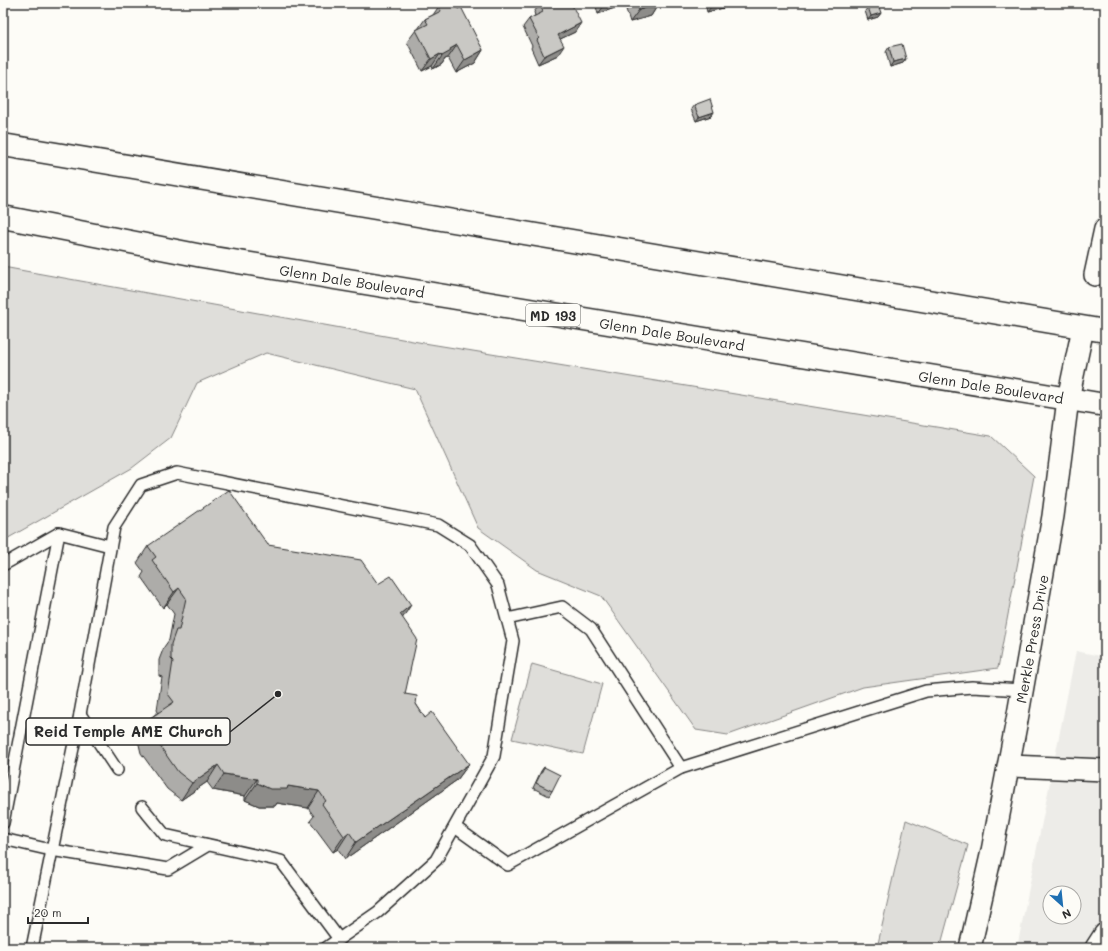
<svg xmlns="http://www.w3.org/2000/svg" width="1108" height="951" font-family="Mali,sans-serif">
<rect width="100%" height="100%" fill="#fdfcf7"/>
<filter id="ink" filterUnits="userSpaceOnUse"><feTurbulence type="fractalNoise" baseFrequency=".025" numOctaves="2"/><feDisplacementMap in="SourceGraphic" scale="8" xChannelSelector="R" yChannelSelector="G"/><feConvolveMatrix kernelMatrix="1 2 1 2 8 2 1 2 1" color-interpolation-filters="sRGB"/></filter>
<g filter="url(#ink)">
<path fill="#edece8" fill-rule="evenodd" d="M1076 651 1105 657V948H1017ZM1050 893H1074V917H1050Z"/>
<g fill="#dfdeda" stroke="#858482">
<path d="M3 267 424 343 991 436 1034 476 998 668 863 687 728 735 696 730 601 596 537 570 478 528 415 389 266 353 197 383 171 438 132 468 3 541Z"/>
<path d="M532 664 602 684 583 754 512 739Z"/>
<path d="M906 820 968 845 940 948H877Z"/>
</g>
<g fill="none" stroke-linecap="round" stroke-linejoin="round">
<defs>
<g id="lane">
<path d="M3 565 59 533 110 546"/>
<path d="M507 619 562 607 591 629 681 768"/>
<path d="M80 714 117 770"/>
<path d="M142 807 165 835 281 861 339 939"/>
<path d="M3 823 59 533"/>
<path d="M455 827 508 865 681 768 926 691 972 687 1022 690"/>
<path d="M3 839 51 850 168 869 208 845"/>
<path d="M32 948 80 714 114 527 141 485 177 473 438 525 470 545 498 585 513 641 502 706 494 756 436 860 378 912 326 948"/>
</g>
<g id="street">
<path d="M1095 275 1105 229"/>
<path d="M1009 766 1105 770"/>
<path d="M970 948 992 851 1017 720 1053 516 1068 399 1083 328"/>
<path d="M1096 948 1105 934"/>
</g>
<g id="primary">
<path d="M3 145 1105 331"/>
<path d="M3 217 202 256 1105 405"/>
</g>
</defs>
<use href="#lane" stroke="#2b2b2b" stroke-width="14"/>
<use href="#street" stroke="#2b2b2b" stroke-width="24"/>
<use href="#primary" stroke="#2b2b2b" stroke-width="25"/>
<use href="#lane" stroke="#fdfcf7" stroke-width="11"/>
<use href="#street" stroke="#fdfcf7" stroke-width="21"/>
<use href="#primary" stroke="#fdfcf7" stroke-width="22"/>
</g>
<g fill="#adaca9" stroke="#2b2b2b">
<path d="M595 3H659L651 16 630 22 624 3 622 4 620 6 598 14Z"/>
<path d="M705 3H730L727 7 707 12Z"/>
<path d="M540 4 575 32 560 39 558 55 538 64 531 48 532 46 523 27 529 19 535 16 534 12Z"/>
<path d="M439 6 458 9 483 50 475 63 456 73 448 58 445 59 442 64 433 69 432 66 422 71 407 42 416 30 418 29 425 19 433 15Z"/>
<path d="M868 7 881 13 878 17 868 20 865 11Z"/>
<path d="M889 47 906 59 903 63 890 67 886 52Z"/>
<path d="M694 105 714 112 711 116 696 121 691 109Z"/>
<path d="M268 545 402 618 405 694 416 704 425 718 469 764 457 780 345 859 338 849 333 852 310 821 314 816 308 808 277 803 275 806H259L245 800V796L213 790 207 782 181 800 167 789 141 753 137 736 149 719 158 712 157 710 162 677 159 676V660L164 647 169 640 174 614 167 604 163 608 141 577 144 572 137 563 148 546Z"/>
<path d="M544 767 552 791 549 796 533 788 541 771Z"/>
</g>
<g fill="#8d8c89" stroke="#2b2b2b">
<path d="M606 3H624L622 4 620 6 598 14Z"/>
<path d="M659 3 651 16 630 22 639 10Z"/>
<path d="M714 3H730L727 7 707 12Z"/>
<path d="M881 13 878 17 868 20 871 16Z"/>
<path d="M581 23 575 32 552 43 558 35Z"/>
<path d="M457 45 448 58 445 59 442 64 433 69 442 56 450 49Z"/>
<path d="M564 46 558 55 538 64 544 56Z"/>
<path d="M483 50 475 63 456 73 465 60Z"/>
<path d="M440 54 432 66 422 71 431 59Z"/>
<path d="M906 59 903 63 890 67 893 62Z"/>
<path d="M714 112 711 116 696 121 699 117Z"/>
<path d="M179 588 167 604 163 608 174 592Z"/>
<path d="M411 605 400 622V614Z"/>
<path d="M469 764 457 780 345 859 356 842Z"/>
<path d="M218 765 207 782 181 800 192 783Z"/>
<path d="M224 774 257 779 245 796 213 790Z"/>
<path d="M257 783 288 786 319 791 308 808 277 803 275 806H259L245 800Z"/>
<path d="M349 832 338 849 333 852 344 836Z"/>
</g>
<g fill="#c9c8c4" stroke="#2b2b2b">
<path d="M445 3H455L458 9 461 7 483 50 465 60 457 45 450 49 451 51 442 56 440 54 431 59 416 30 428 24 425 19 441 11 439 6Z"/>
<path d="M541 3H571L581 23 558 35 564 46 544 56 537 40 539 38 529 19 543 12 540 4Z"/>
<path d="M637 3H659L639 10Z"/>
<path d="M878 4 881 13 871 16 868 7Z"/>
<path d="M902 44 906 59 893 62 889 47Z"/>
<path d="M710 99 714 112 699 117 694 105Z"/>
<path d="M229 490 268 545 361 560 378 584 391 576 411 605 400 614 417 639 405 694 417 696 416 704 425 718 432 712 469 764 356 842 349 832 344 836 322 804 326 801 319 791 288 786 287 789H270L257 783V779L224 774 218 765 192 783 178 772 153 736 149 719 174 702 168 694 173 661 171 659V644L176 630H179L186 598 179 588 174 592 152 560 156 557 148 546Z"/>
<path d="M544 767 560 775 552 791 536 783Z"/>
</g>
</g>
<g text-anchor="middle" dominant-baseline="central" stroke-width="3" stroke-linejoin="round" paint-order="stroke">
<rect fill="#fdfcf7" stroke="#6a6a68" stroke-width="1" x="526" y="304" width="54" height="22" rx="3"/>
<g font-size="13" font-weight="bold" fill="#2b2b2b">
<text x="553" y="315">MD 193</text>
</g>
<g font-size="14" fill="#2b2b2b" stroke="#fdfcf7">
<text transform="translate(352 281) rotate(9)">Glenn Dale Boulevard</text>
<text transform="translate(672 334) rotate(9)">Glenn Dale Boulevard</text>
<text transform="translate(991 387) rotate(9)">Glenn Dale Boulevard</text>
<text transform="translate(1032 639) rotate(-80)">Merkle Press Drive</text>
</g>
</g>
<path fill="none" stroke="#2b2b2b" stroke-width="1.5" d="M278 694L230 732"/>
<circle fill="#2b2b2b" stroke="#fdfcf7" stroke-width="1.5" cx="278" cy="694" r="4"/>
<rect fill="#fdfcf7" stroke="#2b2b2b" stroke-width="1.5" x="26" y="718" width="204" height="27" rx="4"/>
<g font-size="15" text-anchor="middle" font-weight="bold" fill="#2b2b2b">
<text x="128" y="737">Reid Temple AME Church</text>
</g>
<rect width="1108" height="951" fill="none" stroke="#fdfcf7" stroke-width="16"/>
<rect x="8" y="8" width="1092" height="935" fill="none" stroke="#2b2b2b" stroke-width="1.5" filter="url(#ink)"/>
<g transform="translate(1062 905) rotate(153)"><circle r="19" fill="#fdfcf7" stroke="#a9a8a5"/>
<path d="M0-3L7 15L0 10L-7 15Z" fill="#1f6fb2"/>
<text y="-6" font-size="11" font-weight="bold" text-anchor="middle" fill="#2b2b2b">N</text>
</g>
<path d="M28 917v6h60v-6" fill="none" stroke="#2b2b2b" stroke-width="2"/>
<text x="34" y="917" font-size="12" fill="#2b2b2b" stroke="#fdfcf7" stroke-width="3" paint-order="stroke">20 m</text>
</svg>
